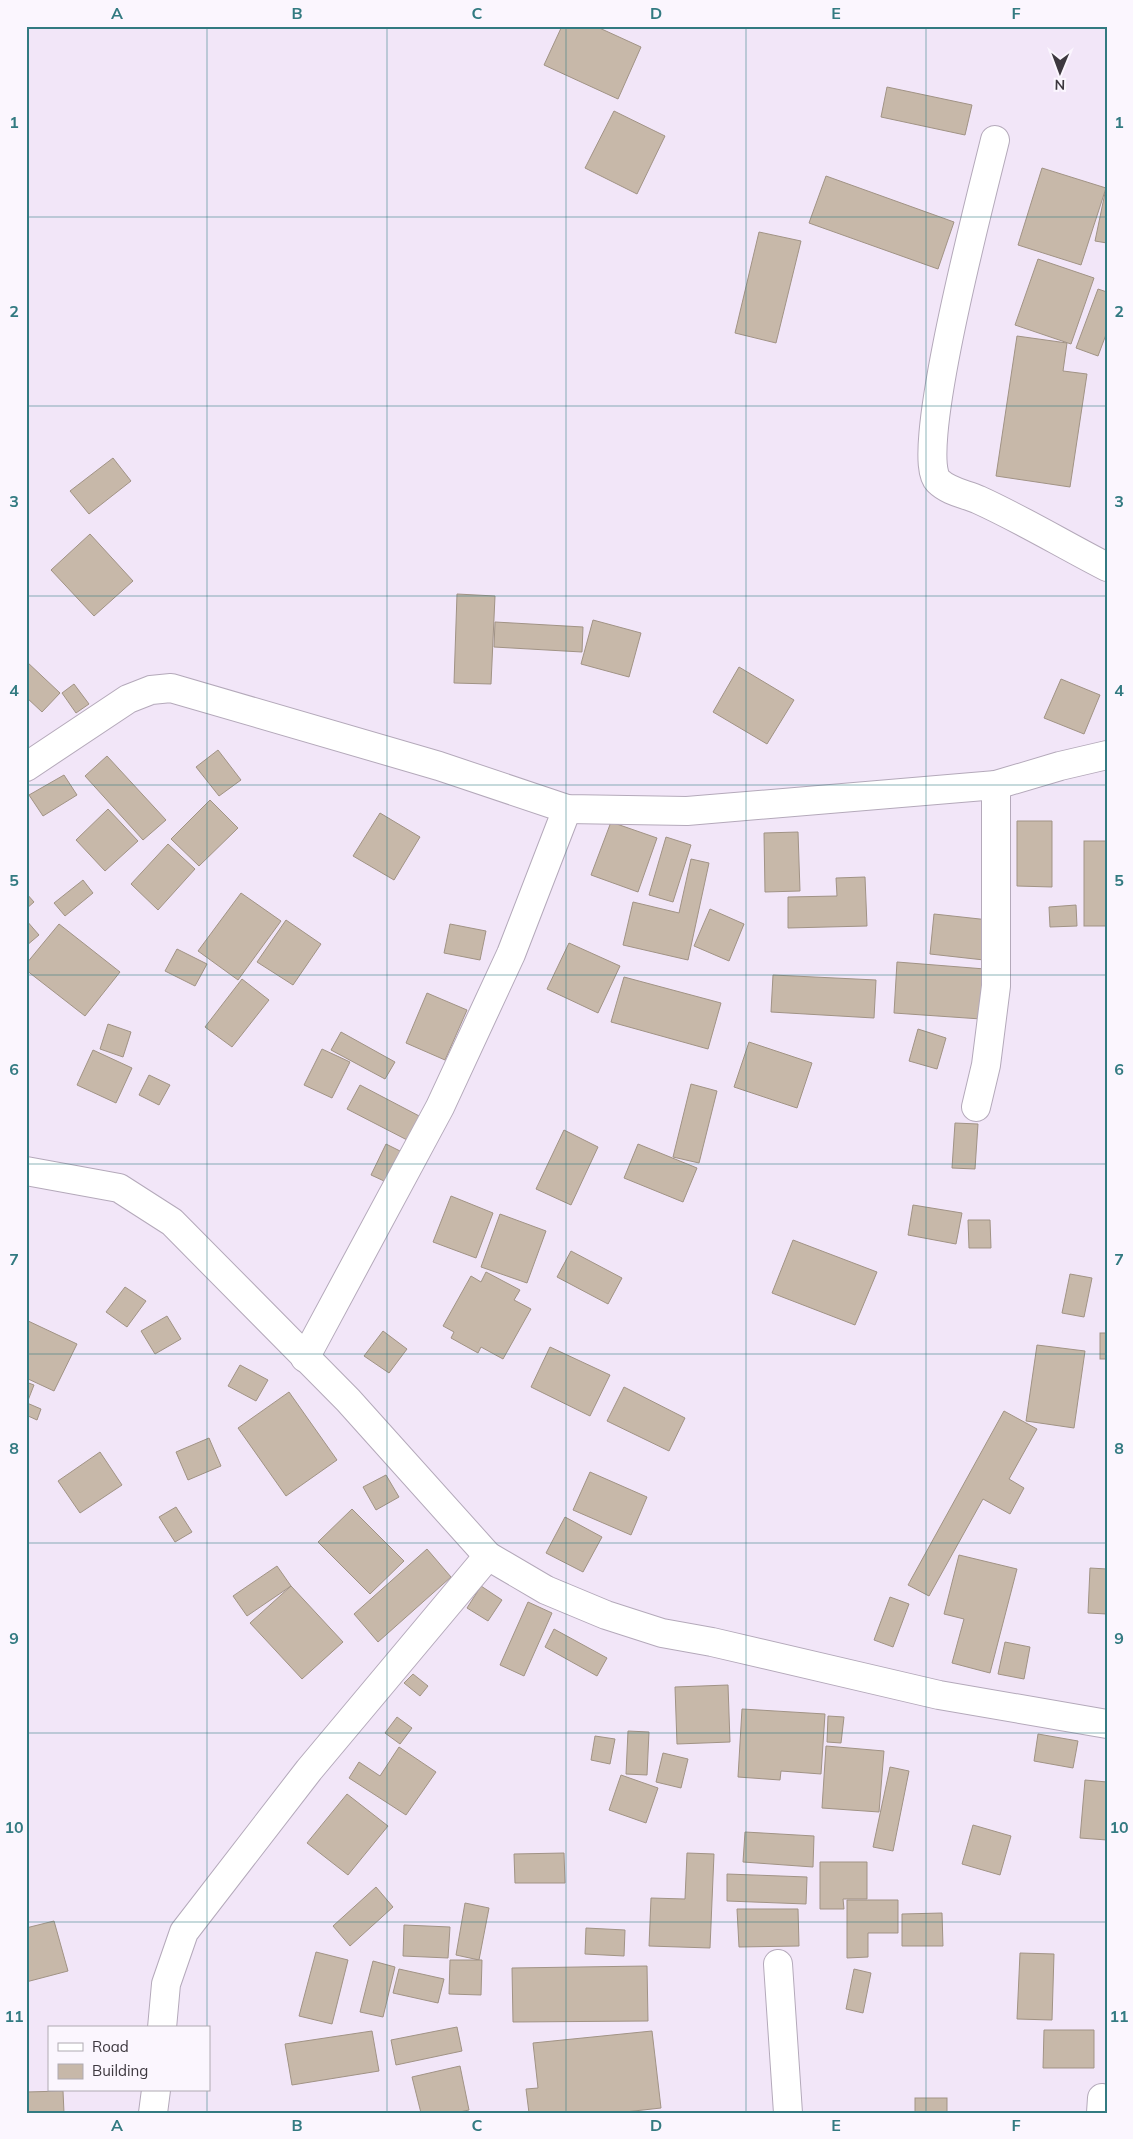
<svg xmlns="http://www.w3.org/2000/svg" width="1133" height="2139" font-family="Mulish,sans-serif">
<rect width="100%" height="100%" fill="#f2e6f8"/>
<g fill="#c7b8a9" stroke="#a19385">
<path d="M562 26H595L641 47 618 99 544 65Z"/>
<path d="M887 87 972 105 965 135 881 117Z"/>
<path d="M614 111 665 136 637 194 585 168Z"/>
<path d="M1042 168 1106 188 1081 265 1018 245Z"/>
<path d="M826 176 954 222 938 269 809 223Z"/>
<path d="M1105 193 1107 194V243L1095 241Z"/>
<path d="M759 232 801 241 776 343 735 333Z"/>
<path d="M1038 259 1094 278 1071 344 1015 325Z"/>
<path d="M1098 289 1107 292V332L1098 356 1076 348Z"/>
<path d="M1017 336 1067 343 1063 371 1087 374 1070 487 996 476Z"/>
<path d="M113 458 131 481 89 514 70 491Z"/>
<path d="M90 534 133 581 94 616 51 570Z"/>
<path d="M457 594 495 596 491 684 454 683Z"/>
<path d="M593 620 641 633 629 677 581 664Z"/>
<path d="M495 622 583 627 582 652 494 647Z"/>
<path d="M26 661 60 693 42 712 26 697Z"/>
<path d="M739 667 794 700 767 744 713 712Z"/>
<path d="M1061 679 1100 695 1084 734 1044 718Z"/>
<path d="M74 684 89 704 76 713 62 693Z"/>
<path d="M218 750 241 780 219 796 196 767Z"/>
<path d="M107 756 166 820 143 840 85 776Z"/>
<path d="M64 775 77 795 43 816 29 795Z"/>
<path d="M210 800 238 828 199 866 171 839Z"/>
<path d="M108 809 138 841 105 871 76 840Z"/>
<path d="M380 813 420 837 394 880 353 856Z"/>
<path d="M1017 821H1052V887L1017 886Z"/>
<path d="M611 822 657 838 638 892 591 875Z"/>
<path d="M798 832 800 891 765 892 764 833Z"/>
<path d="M666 837 691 845 673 902 649 895Z"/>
<rect x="1084" y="841" width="23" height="85"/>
<path d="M168 844 195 869 158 910 131 884Z"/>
<path d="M691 859 709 863 688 960 623 945 633 902 679 913Z"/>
<path d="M865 877 867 926 788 928V897L837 896 836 878Z"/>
<path d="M83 880 93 893 65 916 54 903Z"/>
<path d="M26 893 34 902 26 909Z"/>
<path d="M241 893 281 921 238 980 198 951Z"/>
<path d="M1076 905 1077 926 1050 927 1049 907Z"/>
<path d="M710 909 744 924 729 961 694 946Z"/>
<path d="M934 914 989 920 984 960 930 954Z"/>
<path d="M26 920 39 935 26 946Z"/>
<path d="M286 920 321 944 293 985 257 962Z"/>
<path d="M59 924 120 972 85 1016 26 970V964Z"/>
<path d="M450 924 486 931 480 960 444 953Z"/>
<path d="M569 943 620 966 598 1013 547 989Z"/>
<path d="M177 949 207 964 195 986 165 971Z"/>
<path d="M897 962 985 969 981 1019 894 1013Z"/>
<path d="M773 975 876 980 874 1018 771 1012Z"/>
<path d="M624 977 721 1003 708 1049 611 1022Z"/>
<path d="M242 979 269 1000 232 1047 205 1027Z"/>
<path d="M427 993 467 1010 445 1060 406 1043Z"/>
<path d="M108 1024 131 1032 123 1057 100 1049Z"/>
<path d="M918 1029 946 1038 937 1069 909 1061Z"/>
<path d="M341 1032 395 1062 385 1079 331 1050Z"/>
<path d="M749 1042 812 1063 797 1108 734 1087Z"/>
<path d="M322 1049 350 1062 332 1098 304 1085Z"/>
<path d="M93 1050 132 1068 116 1103 77 1085Z"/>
<path d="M149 1075 170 1085 159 1105 139 1095Z"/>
<path d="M691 1084 717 1091 699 1163 673 1157Z"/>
<path d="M360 1085 423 1118 411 1142 347 1109Z"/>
<path d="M955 1123 978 1124 975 1169 952 1168Z"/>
<path d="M564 1130 598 1147 571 1205 536 1189Z"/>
<path d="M386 1144 410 1156 395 1186 371 1175Z"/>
<path d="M638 1144 697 1168 683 1202 624 1178Z"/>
<path d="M451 1196 493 1213 476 1258 433 1242Z"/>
<path d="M913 1205 962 1213 956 1244 908 1235Z"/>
<path d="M500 1214 546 1231 527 1283 481 1267Z"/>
<path d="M968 1220H990L991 1248H969Z"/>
<path d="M793 1240 877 1272 855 1325 772 1293Z"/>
<path d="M571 1251 622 1278 608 1304 557 1277Z"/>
<path d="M486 1272 520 1290 514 1300 531 1309 503 1359 481 1347 478 1353 451 1338 454 1332 443 1326 471 1276 481 1282Z"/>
<path d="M1070 1274 1092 1278 1084 1317 1062 1313Z"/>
<path d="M125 1287 146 1301 127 1327 106 1312Z"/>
<path d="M167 1316 181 1339 155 1354 141 1331Z"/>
<path d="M26 1320 77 1344 54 1391 26 1378Z"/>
<path d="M383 1331 407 1349 389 1373 364 1356Z"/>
<rect x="1100" y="1333" width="7" height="26"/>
<path d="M1037 1345 1085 1351 1074 1428 1026 1421Z"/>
<path d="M550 1347 610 1375 590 1416 531 1387Z"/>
<path d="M240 1365 268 1380 256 1401 228 1386Z"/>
<path d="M26 1382 34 1385 27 1403 41 1409 37 1420 26 1415Z"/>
<path d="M624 1387 685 1418 669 1451 607 1421Z"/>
<path d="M289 1392 337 1460 286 1496 238 1428Z"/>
<path d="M1004 1411 1037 1429 1009 1479 1024 1488 1010 1514 983 1499 929 1596 908 1585Z"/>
<path d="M209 1438 221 1466 188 1480 176 1452Z"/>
<path d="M100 1452 122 1485 80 1513 58 1481Z"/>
<path d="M590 1472 647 1497 631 1535 573 1510Z"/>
<path d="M386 1475 399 1497 376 1510 363 1487Z"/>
<path d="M176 1507 192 1532 175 1542 159 1517Z"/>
<path d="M352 1509 404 1561 370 1594 318 1542Z"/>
<path d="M565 1517 602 1537 583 1572 546 1553Z"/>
<path d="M427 1549 451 1577 378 1642 354 1614Z"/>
<path d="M959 1555 1017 1569 990 1673 952 1663 964 1619 944 1614Z"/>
<path d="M277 1566 291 1586 247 1616 233 1596Z"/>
<path d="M1090 1568 1107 1569V1614L1088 1613Z"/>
<path d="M291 1586 343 1642 302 1679 250 1623Z"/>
<path d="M481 1586 502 1600 488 1621 467 1608Z"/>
<path d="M890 1597 909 1604 893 1647 874 1640Z"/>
<path d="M528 1602 552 1613 524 1676 500 1665Z"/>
<path d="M554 1629 607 1658 597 1676 545 1647Z"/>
<path d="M1005 1642 1030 1647 1024 1679 998 1674Z"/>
<path d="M413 1674 428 1686 420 1696 404 1683Z"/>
<path d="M728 1685 730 1742 677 1744 675 1687Z"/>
<path d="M742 1709 825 1714 821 1774 781 1771 780 1780 738 1777Z"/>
<path d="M828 1716 844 1717 841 1743 827 1742Z"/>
<path d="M397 1717 412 1728 400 1744 385 1733Z"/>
<path d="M628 1731 649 1732 647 1775 626 1774Z"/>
<path d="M1038 1734 1078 1741 1073 1768 1034 1761Z"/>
<path d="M595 1736 615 1739 610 1764 591 1760Z"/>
<path d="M826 1746 884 1751 879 1812 822 1808Z"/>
<path d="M399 1747 436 1772 406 1815 349 1778 359 1762 380 1776Z"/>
<path d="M663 1753 688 1759 681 1788 656 1782Z"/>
<path d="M890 1767 909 1771 893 1851 873 1847Z"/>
<path d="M621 1775 658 1788 646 1823 609 1810Z"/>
<path d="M1085 1780 1107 1782V1840L1080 1838Z"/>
<path d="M347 1794 388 1826 348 1875 307 1843Z"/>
<path d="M973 1825 1011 1836 1000 1875 962 1864Z"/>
<path d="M745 1832 814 1836 813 1867 743 1862Z"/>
<path d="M564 1853 565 1883H515L514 1854Z"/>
<path d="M687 1853 714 1854 710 1948 649 1946 651 1898 685 1899Z"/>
<path d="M820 1862H867V1899H843L844 1909H820Z"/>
<path d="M727 1874 807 1877 806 1904 727 1901Z"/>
<path d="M376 1887 393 1907 350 1946 333 1926Z"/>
<path d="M847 1900H898V1933H868V1957L847 1958Z"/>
<path d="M465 1903 489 1908 479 1960 456 1955Z"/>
<path d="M737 1909H798L799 1946 739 1947Z"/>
<path d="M942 1913 943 1946H902V1914Z"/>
<path d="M54 1921 68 1971 26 1982V1928Z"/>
<path d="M404 1925 450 1927 448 1958 403 1956Z"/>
<path d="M586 1928 625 1930 624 1956 585 1954Z"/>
<path d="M316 1952 348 1960 332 2024 299 2016Z"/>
<path d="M1020 1953 1054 1954 1052 2020 1017 2019Z"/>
<path d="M450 1960H482L481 1995 449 1994Z"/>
<path d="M373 1961 395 1967 383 2017 360 2012Z"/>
<path d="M647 1966 648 2021 513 2022 512 1968Z"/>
<path d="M399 1969 444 1979 438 2003 393 1993Z"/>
<path d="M854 1969 871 1973 863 2013 846 2009Z"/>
<path d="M457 2027 462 2051 396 2065 391 2040Z"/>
<path d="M1044 2030H1094V2068H1043Z"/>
<path d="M372 2031 379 2071 292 2085 285 2044Z"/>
<path d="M652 2031 661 2108 616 2113H529L526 2089 538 2088 533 2043Z"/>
<path d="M460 2066 469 2110 455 2113H421L412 2077Z"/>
<path d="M63 2091 64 2113H26V2092Z"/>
<rect x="915" y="2098" width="32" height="15"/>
</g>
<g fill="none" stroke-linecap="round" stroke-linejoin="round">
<defs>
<g id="minor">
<path d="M995 140C984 186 912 456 938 481 949 492 966 494 979 500 1023 520 1064 545 1107 567"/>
<path d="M26 767 128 699 151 690 171 688 439 766 567 809 687 811 996 785 1060 766 1107 755"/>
<path d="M976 1107 986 1065 996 986V785"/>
<path d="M26 1171 119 1188 172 1222 348 1400 488 1556 546 1590 606 1615 662 1633 712 1642 939 1695 1107 1724"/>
<path d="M305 1358 440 1107 511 954 567 809"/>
<path d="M778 1964 788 2113"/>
<path d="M162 2028 166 1984 184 1932 309 1770 488 1556"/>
<path d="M153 2113 156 2090"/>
<path d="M1101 2113 1102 2098"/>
</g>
</defs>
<use href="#minor" stroke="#b4a9ba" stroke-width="30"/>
<use href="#minor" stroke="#fff" stroke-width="28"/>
</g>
<path fill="none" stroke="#327a81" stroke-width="1" stroke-opacity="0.55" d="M207 26V2028M387 26V2113M566 26V2113M746 26V2113M926 26V2113M26 217H1107M26 406H1107M26 596H1107M26 785H1107M26 975H1107M26 1164H1107M26 1354H1107M26 1543H1107M26 1733H1107M26 1922H1107M207 2090V2113"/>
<rect width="1133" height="2139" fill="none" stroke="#fbf6fe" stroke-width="55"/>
<rect x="48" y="2026" width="162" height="65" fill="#fbf6fe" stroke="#afaab2"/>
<rect x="58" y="2043" width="25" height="8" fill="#ffffff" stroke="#afaab2"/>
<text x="92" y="2052" font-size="15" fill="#3d383f">Road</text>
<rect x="58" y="2064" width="25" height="15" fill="#c7b8a9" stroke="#afaab2"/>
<text x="92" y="2076" font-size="15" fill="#3d383f">Building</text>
<g transform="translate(1060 72) rotate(181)" stroke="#fbf6fe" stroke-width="4" paint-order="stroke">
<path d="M0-4L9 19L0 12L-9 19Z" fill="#3d383f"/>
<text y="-8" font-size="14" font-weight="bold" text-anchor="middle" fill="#3d383f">N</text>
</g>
<rect x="28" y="28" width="1078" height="2084" fill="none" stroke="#327a81" stroke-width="2"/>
<g font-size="16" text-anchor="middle" font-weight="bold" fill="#327a81">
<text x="117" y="19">A</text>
<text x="297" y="19">B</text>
<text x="477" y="19">C</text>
<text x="656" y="19">D</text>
<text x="836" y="19">E</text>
<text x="1016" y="19">F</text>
<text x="14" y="128">1</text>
<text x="1119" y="128">1</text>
<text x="14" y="317">2</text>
<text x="1119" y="317">2</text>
<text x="14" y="507">3</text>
<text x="1119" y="507">3</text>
<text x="14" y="696">4</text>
<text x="1119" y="696">4</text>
<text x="14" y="886">5</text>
<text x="1119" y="886">5</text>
<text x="14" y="1075">6</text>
<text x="1119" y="1075">6</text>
<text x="14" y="1265">7</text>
<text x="1119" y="1265">7</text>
<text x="14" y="1454">8</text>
<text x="1119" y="1454">8</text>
<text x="14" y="1644">9</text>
<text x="1119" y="1644">9</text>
<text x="14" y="1833">10</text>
<text x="1119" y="1833">10</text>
<text x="14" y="2022">11</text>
<text x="1119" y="2022">11</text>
<text x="117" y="2131">A</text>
<text x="297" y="2131">B</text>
<text x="477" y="2131">C</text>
<text x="656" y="2131">D</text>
<text x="836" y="2131">E</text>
<text x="1016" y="2131">F</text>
</g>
</svg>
